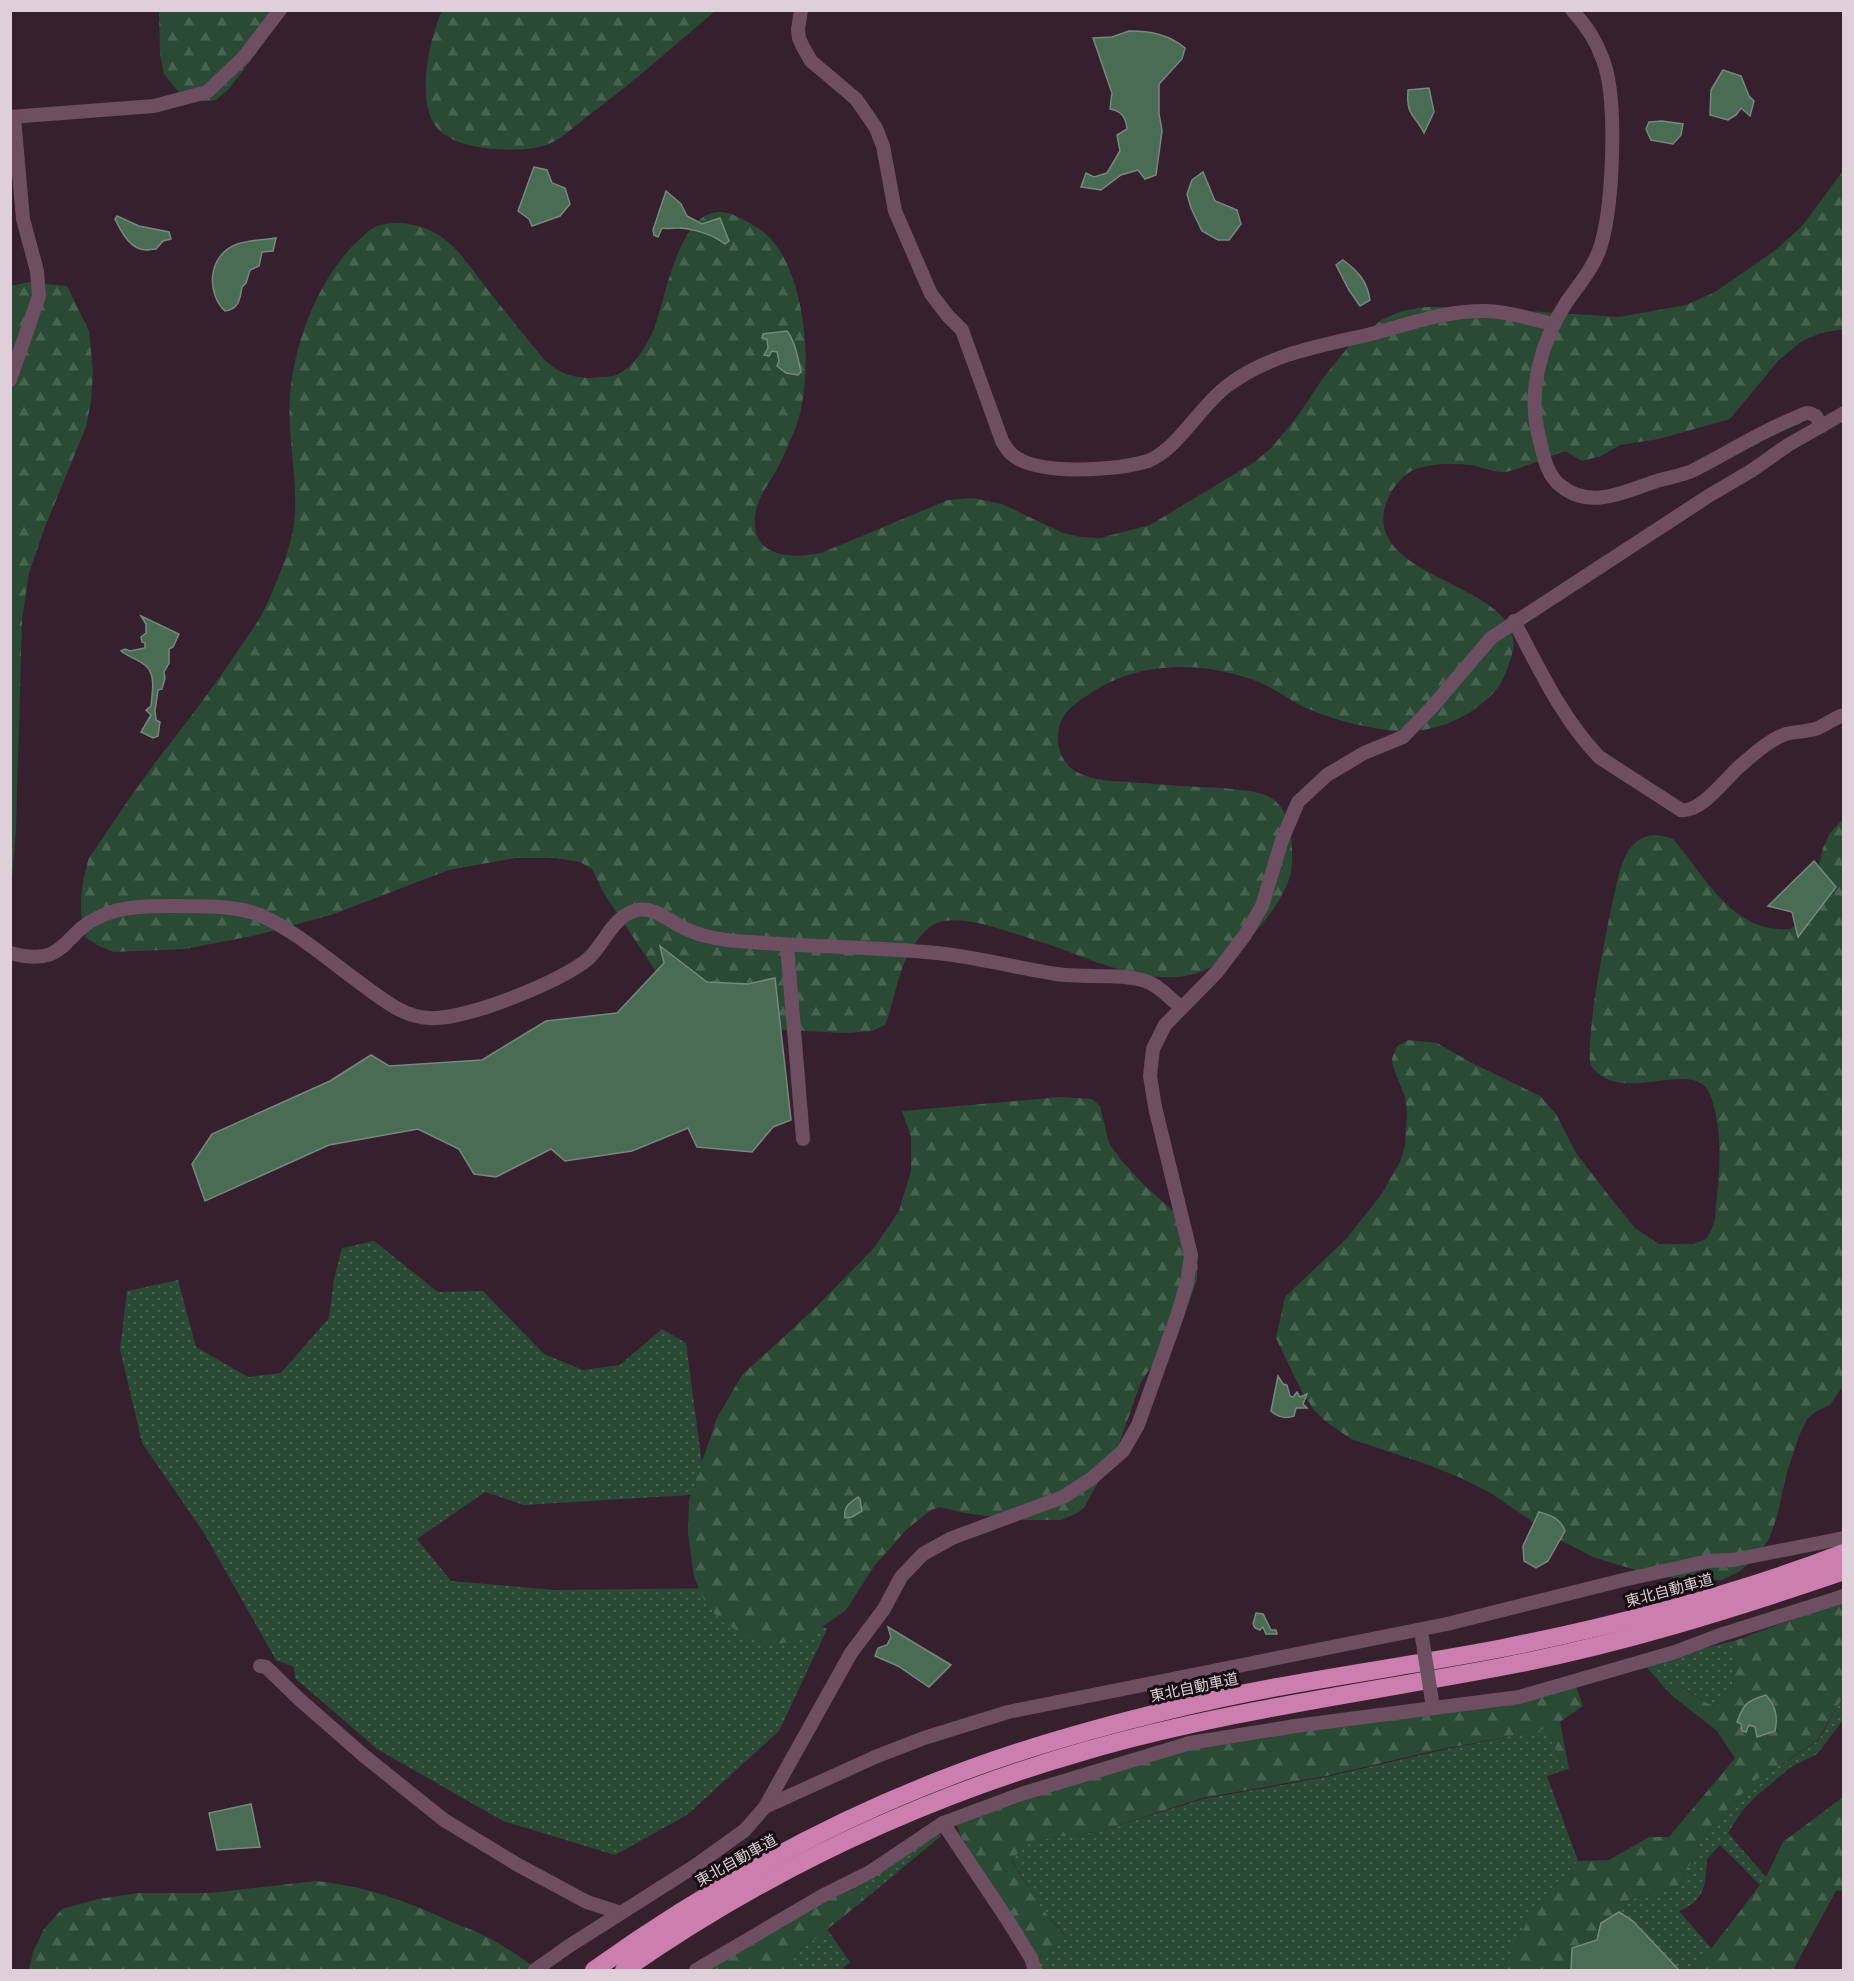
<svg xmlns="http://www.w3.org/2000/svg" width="1854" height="1981" font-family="'PT Sans Narrow','Noto Sans JP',sans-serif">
<defs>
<pattern id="grass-dots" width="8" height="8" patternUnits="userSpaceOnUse" patternTransform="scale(1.5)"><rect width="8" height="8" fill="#2a4a35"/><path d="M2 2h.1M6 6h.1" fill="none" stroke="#486352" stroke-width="1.8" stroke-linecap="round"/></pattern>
<pattern id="forest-firs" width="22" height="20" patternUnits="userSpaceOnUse" patternTransform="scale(1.5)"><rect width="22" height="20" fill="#2a4a35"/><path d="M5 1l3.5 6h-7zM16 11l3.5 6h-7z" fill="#486352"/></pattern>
</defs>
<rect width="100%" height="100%" fill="#36202d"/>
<g fill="url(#grass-dots)">
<path d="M374 1241 438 1292 483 1291 544 1354 583 1370 620 1365 662 1329 686 1343 706 1494 524 1505 485 1492 417 1539 451 1581 555 1590 726 1588 827 1629 779 1731 687 1815 615 1855 503 1821 377 1749 295 1678 294 1667 276 1660 204 1533 142 1443 120 1349 127 1291 178 1280 196 1347 248 1377 281 1373 329 1318 334 1279 342 1248Z"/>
<path d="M1737 1640 1732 1687 1719 1707 1707 1703 1680 1686 1670 1694 1644 1664Z"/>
<path d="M1843 1697V1720L1817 1754 1791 1767 1754 1798 1742 1811 1728 1833 1766 1877 1760 1885 1720 1845 1707 1859C1705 1885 1706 1900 1679 1911L1712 1949 1695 1970H1680L1633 1920 1619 1912V1903L1680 1886 1703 1836 1754 1781 1818 1741Z"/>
<path d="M1546 1729 1565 1770 1547 1776 1578 1861 1536 1905 1505 1964 1499 1970H1040V1964L1065 1935 1039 1905 1011 1858 1034 1840 1097 1832 1203 1799 1326 1777 1433 1752Z"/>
<path d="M937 1830 941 1836 864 1900 859 1887 815 1904Z"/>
<path d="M827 1929 850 1962 843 1968 844 1970H791L794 1956Z"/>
</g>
<g fill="url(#forest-firs)">
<path d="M159 11H285L254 56 228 90 216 100 207 101H194L182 96 164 74 160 54Z"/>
<path d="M442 11V10L715 11C673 47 632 83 588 116 577 124 564 137 551 143 533 151 512 150 493 149 474 147 451 143 438 129 415 105 429 38 442 11Z"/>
<path d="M1843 171V329L1821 333 1802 341 1778 361 1730 419 1659 439 1620 445 1601 456 1582 461 1565 451C1550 456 1518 470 1505 472 1493 473 1481 466 1469 465 1451 463 1423 463 1408 473 1396 482 1387 496 1384 511 1371 585 1540 584 1510 661 1507 669 1504 679 1499 686 1481 710 1452 725 1423 730 1390 736 1330 720 1300 705 1287 698 1274 689 1261 683 1205 660 1137 660 1088 695 1071 706 1059 715 1058 736 1057 751 1065 767 1079 773 1096 782 1121 781 1141 783 1168 785 1195 787 1222 788 1238 790 1261 790 1274 800 1288 811 1292 833 1292 849 1292 858 1293 868 1290 876 1283 901 1257 933 1238 949 1226 960 1206 972 1190 975 1148 984 1098 963 1059 948 1036 940 1013 933 990 926 975 922 952 917 937 923 930 925 921 935 917 941 898 964 896 998 885 1025L872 1031 845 1033 767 1029 677 1003 603 892 592 869 580 862 554 858H516L449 870 331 915 257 935 185 949 114 952 99 946 86 938C77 911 81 884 89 858 116 819 142 778 172 741 196 710 219 679 241 646 249 634 258 623 264 610 275 588 291 548 294 523 299 482 287 439 290 397 293 344 320 274 360 239 364 235 368 231 373 228 384 222 402 222 414 225 450 232 467 264 488 290 502 308 516 325 530 342 539 353 547 365 560 371 573 378 587 379 601 377 607 377 612 377 618 374 634 367 647 345 654 329 667 296 681 190 736 216 747 221 763 230 771 239 808 280 815 382 794 432 788 445 783 459 776 471 768 485 757 498 755 516 751 558 791 559 821 553L948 500 972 498 1002 504 1063 533 1081 537 1100 538 1150 525 1256 461 1273 446 1299 414 1323 378 1349 346 1383 319 1402 311 1425 307H1466L1619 317 1686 305 1715 292 1777 249 1802 226Z"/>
<path d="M29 282 67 286 89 331 93 371 91 401 86 427 43 532 29 573 22 620 16 828 11 893 10 286Z"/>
<path d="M1843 819V1386L1830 1405 1815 1412 1807 1419 1799 1436 1787 1472 1777 1517 1769 1539 1757 1556 1740 1571 1722 1580 1702 1581 1652 1575 1593 1557 1555 1537 1489 1492 1461 1478 1426 1464 1351 1439 1325 1421 1314 1410 1302 1392 1276 1338 1285 1297 1346 1239 1381 1195 1400 1162 1405 1146 1407 1112 1405 1097 1393 1067 1392 1058 1397 1046 1408 1040 1437 1043 1470 1062 1540 1096 1556 1114 1576 1153 1613 1201 1635 1228 1659 1244H1693L1706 1239 1711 1231 1715 1219C1718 1183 1723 1151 1716 1115 1714 1107 1712 1096 1707 1089 1686 1061 1620 1105 1592 1067 1581 1052 1612 900 1619 874 1627 845 1641 827 1673 839 1707 878 1732 933 1790 929L1798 923 1818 869 1823 848 1830 833Z"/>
<path d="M1060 1097 1092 1099 1100 1106 1109 1143 1121 1160 1143 1184 1183 1220 1198 1256 1197 1279 1189 1303 1166 1345 1141 1382 1119 1444 1084 1508 1077 1513 1061 1520H1018L964 1513 940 1507 931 1510 907 1529 875 1565 846 1610 807 1638 778 1644 759 1642 722 1622 706 1604 694 1577 688 1532 689 1500 717 1418 742 1375 814 1309 873 1249 899 1211 911 1171V1137L902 1111Z"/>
<path d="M1843 1603V1697L1817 1741 1754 1781 1703 1836 1680 1886 1619 1903V1912L1601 1923 1597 1940 1572 1948 1571 1970H1499L1505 1964 1536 1905 1578 1861 1609 1860 1649 1837H1669L1735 1758 1717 1731 1670 1694 1679 1686 1707 1703 1719 1707 1732 1687 1737 1640 1831 1605Z"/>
<path d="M1576 1686 1583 1706 1560 1722 1569 1769 1565 1770 1546 1729 1433 1751 1326 1776 1203 1798 1097 1832 1034 1840 1011 1859 1039 1905 1065 1936 1040 1964 1021 1930 961 1837 956 1823 958 1820 1190 1746Z"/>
<path d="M1843 1797V1890L1836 1891 1793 1970H1695L1766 1877 1783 1842Z"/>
<path d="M316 1881C364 1886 401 1899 445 1919 457 1925 471 1929 483 1935 503 1945 521 1957 538 1970H29L33 1952 44 1929 62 1909 98 1899 138 1893H210Z"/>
<path d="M859 1887 864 1900 794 1956 791 1970H705L815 1904Z"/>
</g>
<g fill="#4a6b54" stroke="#76897c" stroke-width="1.5">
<path d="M1129 31C1150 31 1168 34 1185 48L1182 59 1159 84V113L1162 131 1156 175 1145 179 1138 170 1121 175 1101 190 1081 187 1086 173 1094 177 1107 173 1120 151 1117 135 1127 129C1126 118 1122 111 1110 109L1112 93 1093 38 1112 37Z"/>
<path d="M1723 70 1741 76 1749 96 1754 101 1750 116 1741 108 1736 115 1728 120 1710 115 1711 90Z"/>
<path d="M1429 88 1434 112 1424 133C1414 113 1406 116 1408 90Z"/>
<path d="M1662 121 1683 124 1681 135 1673 144 1651 140 1646 129 1649 122Z"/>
<path d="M534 167 547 170 552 183 565 188 570 204 560 216 532 226 529 219 518 211Z"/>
<path d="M1203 172 1215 201 1237 210 1241 224 1229 240H1218L1202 231 1191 208 1187 194 1192 180Z"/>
<path d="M666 191 681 204 687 216 702 224 720 218 729 241 725 244C714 235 692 228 677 228 672 228 667 229 662 228L658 237 654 235 653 230Z"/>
<path d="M117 216 139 226 169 232 171 239 163 241 156 249C153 249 149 250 146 250 130 250 121 231 115 219Z"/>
<path d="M276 238 273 251 262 252 259 266 250 270 246 283 242 287C240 299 239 309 225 311 206 293 208 256 235 245 247 240 263 240 276 238Z"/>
<path d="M1343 260C1358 271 1367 281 1370 300L1360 306 1349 290 1336 265Z"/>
<path d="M787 331C795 341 798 359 801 372L798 375 786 373 777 366 779 361 777 352 772 351 769 356 764 355 768 348 767 339 762 338 763 334Z"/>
<path d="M141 616 179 634 173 647 169 649V663L164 672 165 678 162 689 158 690 155 711 156 720 160 722 158 736 153 738 141 732 151 715 146 710 151 706C152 695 156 676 147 667 141 660 128 657 121 651L125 649 130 651 145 648V643L142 642 141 637 146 633V624Z"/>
<path d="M1814 861 1836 887 1798 937 1792 912 1768 906Z"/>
<path d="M660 946 707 982 748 984 775 978 791 1120 773 1127 752 1152 697 1147 688 1128 632 1151 565 1161 551 1149 496 1177 474 1174 459 1149 418 1129 329 1145 205 1201 192 1164 212 1134 330 1081 371 1055 389 1066 482 1060 546 1021 617 1013 664 963Z"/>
<path d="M1278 1376 1283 1384 1287 1385 1290 1396 1293 1397 1297 1392 1300 1397 1307 1394 1303 1404 1307 1408H1296L1294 1416C1286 1419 1277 1417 1271 1411Z"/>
<path d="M858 1497 860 1499 862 1511 852 1517 845 1518C843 1507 849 1503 858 1497Z"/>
<path d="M1539 1512C1551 1515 1561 1519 1565 1531L1548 1561 1536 1568 1524 1561 1523 1546Z"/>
<path d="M1256 1613 1263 1614 1271 1630H1276L1277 1634H1266L1263 1627 1260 1630 1255 1628 1253 1624Z"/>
<path d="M888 1627 951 1665 929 1687 898 1666 875 1656 878 1648 887 1645 891 1637Z"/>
<path d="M1766 1695C1776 1707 1778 1716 1775 1731L1757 1737 1755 1727 1749 1725 1746 1732 1742 1731 1741 1724 1737 1722C1744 1703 1747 1701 1766 1695Z"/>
<path d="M251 1804 260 1847 217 1850 209 1813Z"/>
<path d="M1619 1912 1633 1921 1679 1970H1571L1572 1948 1597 1940 1601 1923Z"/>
</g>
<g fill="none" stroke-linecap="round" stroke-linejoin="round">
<g stroke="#6e4e61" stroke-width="14">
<path d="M801 10 798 29 799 38 803 47 811 61 856 99 876 128 883 146 895 211 931 294 948 316 962 330 1002 441C1005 446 1008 452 1014 456 1040 476 1117 470 1148 461 1178 449 1200 406 1227 386 1267 355 1319 346 1367 335 1408 325 1443 310 1487 311 1508 311 1532 320 1554 324"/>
<path d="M1572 10C1585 24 1597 42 1603 60 1618 99 1613 204 1601 245 1594 268 1579 284 1566 303 1541 342 1527 391 1539 437 1543 453 1546 475 1561 486 1592 511 1627 490 1660 480 1671 477 1684 475 1694 470 1728 453 1760 432 1795 418 1799 416 1804 413 1808 413 1811 413 1813 415 1816 416L1822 426"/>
<path d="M10 117 154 106 207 92 243 58 280 10"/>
<path d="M10 380 39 296 37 271 23 219 14 117"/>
<path d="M1514 621C1539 669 1562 718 1599 757L1681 810C1701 813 1726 778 1740 766 1753 755 1769 740 1786 734 1797 731 1808 732 1818 728 1827 724 1834 718 1844 715"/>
<path d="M787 945 803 1139"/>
<path d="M10 953C68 968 60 935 99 917 123 905 154 906 180 906 207 907 237 905 262 916 296 931 336 966 367 988 386 1002 405 1017 429 1018 463 1021 564 981 589 958 605 943 613 915 638 910 652 907 666 918 678 925 701 938 727 941 752 942 814 947 876 947 937 953 977 957 1016 968 1056 974 1082 978 1123 973 1145 981 1159 985 1170 999 1181 1007"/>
<path d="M260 1666 266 1667 299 1699 363 1755 444 1820 518 1865 587 1902 621 1913"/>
<path d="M765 1807 875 1757 924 1738 1008 1712 1447 1624 1623 1580 1709 1561 1733 1560 1844 1538"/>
<path d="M943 1823 1007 1919 1031 1958 1035 1970"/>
<path d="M535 1970 569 1946 695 1866 745 1830 765 1807 851 1653 884 1609 901 1577 923 1554 952 1538 1063 1497 1091 1479 1123 1451 1138 1425 1177 1316 1187 1283 1191 1255 1155 1107 1150 1076 1153 1049 1165 1025 1217 972 1245 935 1262 906 1282 840 1298 802 1327 775 1364 753 1403 737 1433 706 1491 638 1710 495 1751 471 1788 445 1844 413"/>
<path d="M696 1970 822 1896 870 1872 943 1823 1021 1794 1190 1743 1295 1726 1519 1697 1675 1652 1720 1635 1844 1596"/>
</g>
<g stroke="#cc7faf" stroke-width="18">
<path d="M594 1970C704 1892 824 1824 951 1776 1023 1748 1099 1727 1174 1709 1283 1682 1394 1669 1503 1648 1618 1625 1734 1595 1844 1553"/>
<path d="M624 1970C764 1872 921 1798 1085 1751 1223 1711 1365 1693 1506 1666 1621 1644 1733 1609 1844 1571"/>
</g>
<path stroke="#6e4e61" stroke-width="14" d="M1422 1637 1432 1701"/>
</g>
<g text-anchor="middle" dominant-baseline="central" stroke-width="6" stroke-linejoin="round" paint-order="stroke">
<g font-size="15" fill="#decfd8" stroke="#170d13">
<text transform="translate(1669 1590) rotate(-15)">東北自動車道</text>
<text transform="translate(1194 1687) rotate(-12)">東北自動車道</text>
<text transform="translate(736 1860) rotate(-29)">東北自動車道</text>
</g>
</g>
<rect width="1854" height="1981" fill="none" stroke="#decfd8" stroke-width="24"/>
</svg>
